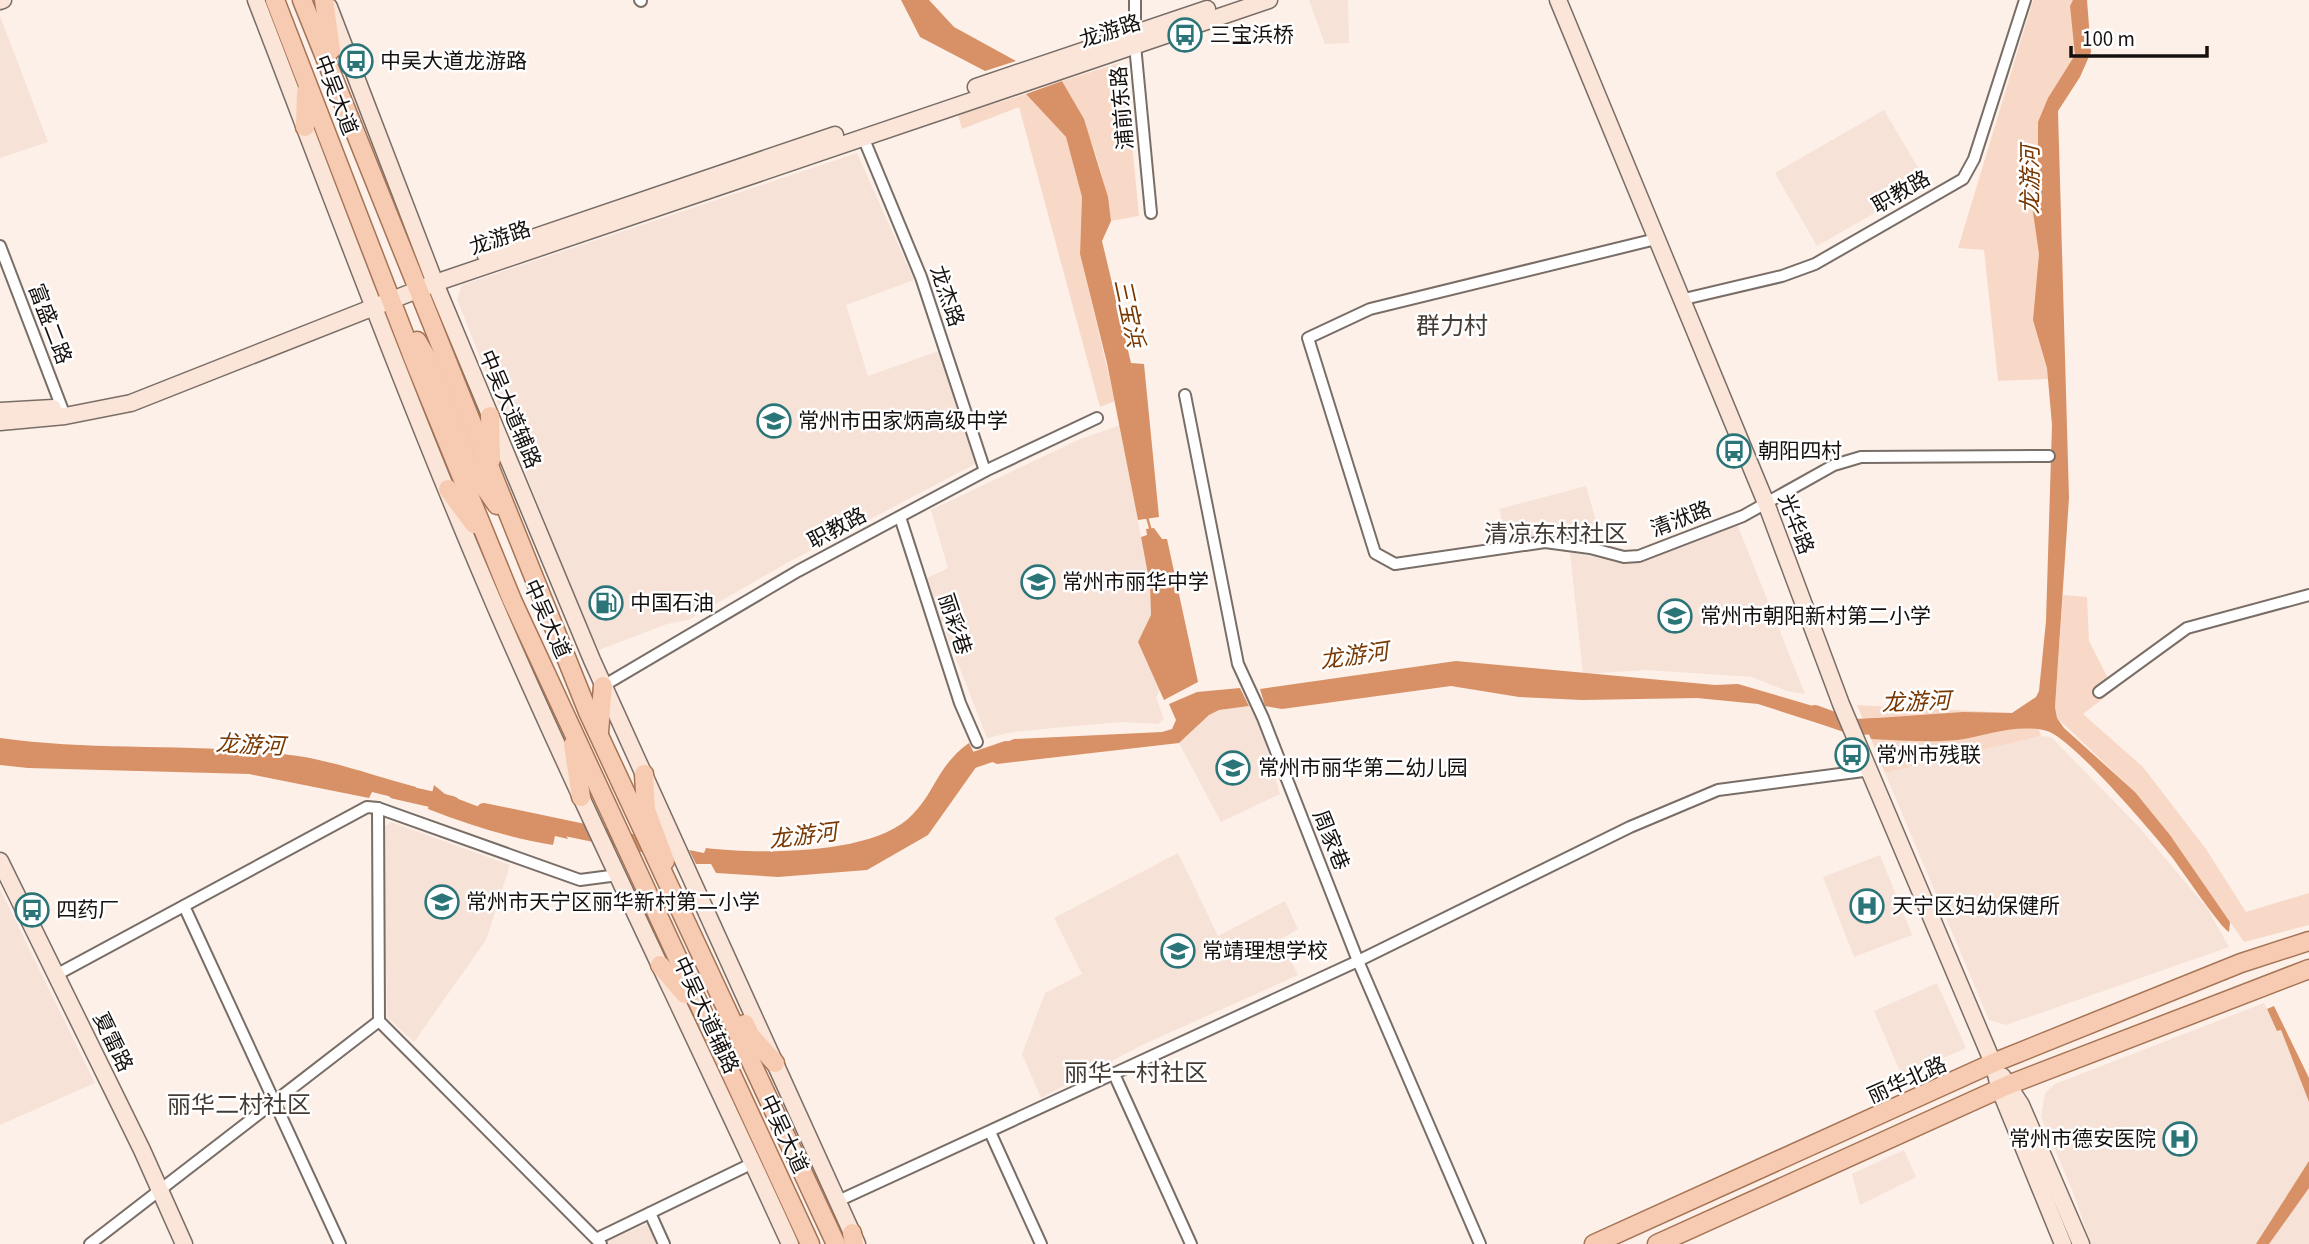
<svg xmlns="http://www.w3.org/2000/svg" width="2309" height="1244" font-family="'Source Sans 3','Noto Sans SC',sans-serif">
<rect width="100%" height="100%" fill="#fdf0e8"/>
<g fill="#f6e2d7">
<path d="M1309 0H1348L1349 43 1325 44Z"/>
<path d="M0 16 48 142 0 158Z"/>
<path d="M1884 110 1927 183 1817 246 1775 173Z"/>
<path d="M857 153 914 280 846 305 868 376 939 351 975 464 785 564 688 620 667 624 599 650 567 578 457 299 462 285Z"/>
<path d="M1120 425 1150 585 1151 616 1138 642 1160 690 1156 698 1164 719 1158 724 1122 722 1064 727 1013 732 987 738 925 579 948 568 931 510 1078 440Z"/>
<path d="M1586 486 1603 545 1546 536 1507 540 1499 509Z"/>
<path d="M1737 524 1805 694 1787 691 1752 677 1647 670 1583 674 1570 552 1622 563 1642 561Z"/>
<path d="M1249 706 1261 729 1280 794 1221 822 1179 743 1209 715 1219 710Z"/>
<path d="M2041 736 2051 737 2139 827 2207 908 2229 947 2006 1025 1989 1020 1885 773Z"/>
<path d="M391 822 510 865 486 940 414 1042 387 1017 384 827Z"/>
<path d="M1178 853 1218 936 1285 901 1298 929 1281 939 1298 975 1142 1045 1041 1098 1022 1054 1045 993 1082 974 1054 918Z"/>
<path d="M1880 855 1912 935 1854 957 1823 877Z"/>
<path d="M0 889 95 1083 0 1125Z"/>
<path d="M1937 983 1966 1048 1902 1076 1874 1011Z"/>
<path d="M2264 1003 2277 1031 2281 1030 2309 1102V1161L2306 1169 2309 1178V1244H2091L2073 1192 2041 1117 2045 1093 2055 1084Z"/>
<path d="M1904 1150 1916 1177 1860 1205 1852 1174Z"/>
<path d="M648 1223 658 1244H608L607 1242Z"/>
</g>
<g fill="#f8d9c8">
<path d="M2033 0H2078L2081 71 2050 110 2048 379 1998 381 1984 250 1958 248Z"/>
<path d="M1119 63 1125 71 1139 216 1111 221C1104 170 1088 125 1062 81Z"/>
<path d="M1026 94 1066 137 1082 197 1080 254 1115 401 1100 407 1019 107 962 129 958 115Z"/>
<path d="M2063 595 2087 597 2089 641 2114 690 2083 714 2143 767 2206 849 2246 912 2309 893V925L2244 942 2170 835 2135 792 2057 718 2055 706Z"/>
<path d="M2030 702 2041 736 1885 773 1857 705 2012 713Z"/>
</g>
<g fill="#d89166">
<path d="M901 0H929L954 27 1016 61 985 71 920 37Z"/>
<path d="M2073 0H2087L2091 52 2080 77 2058 111 2069 498 2055 707 2057 718 2064 728 2135 792 2170 835 2230 922 2229 932C2219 926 2182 870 2171 856 2152 832 2072 738 2047 731 2017 723 1986 736 1957 740 1929 743 1899 740 1871 739L1863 719 1963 712 2012 713 2036 697 2039 691 2046 621 2052 425 2047 368 2033 320 2039 254 2032 205 2038 168V122L2048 98 2075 55 2070 6Z"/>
<path d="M1062 81 1084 119 1108 197 1111 221 1102 241 1131 363 1144 364 1159 517 1138 520 1107 363 1080 254 1082 197 1066 137 1026 94Z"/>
<path d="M1154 528 1162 539H1167L1198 682 1164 700 1138 642 1151 615 1150 585 1141 537 1147 535 1146 529Z"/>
<path d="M1456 661 1715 685 1738 684 1830 711 1839 730 1758 704 1697 698 1582 700 1519 697 1451 686 1282 709 1265 706 1260 689Z"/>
<path d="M1240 688 1249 706 1219 710 1209 715 1179 743 997 764 988 760 984 751 1014 739 1162 732 1172 729 1176 720 1169 704 1197 692Z"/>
<path d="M0 738C99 752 199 742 298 756 337 762 378 777 416 787L412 802 372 792 369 798 249 774 28 768 0 765Z"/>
<path d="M969 743 979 763 928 835 867 870 778 877 716 873 711 864H696L689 850 704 853 706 848C758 854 875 856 913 814 936 790 938 765 969 743Z"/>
<path d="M434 785 445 794 527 825 544 821 562 827 568 839 555 836 553 845C509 838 469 825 428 809Z"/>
<path d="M2274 1006 2309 1078V1102L2281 1030 2277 1031 2267 1009Z"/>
<path d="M2309 1161V1188L2269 1244H2256Z"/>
</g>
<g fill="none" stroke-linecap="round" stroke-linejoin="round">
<path stroke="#d89166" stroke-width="2.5" d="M1147 517 1151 531"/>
<g stroke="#d89166" stroke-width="16">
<path d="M1815 713 1853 727 1885 726"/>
<path d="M961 769 965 763 1006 749"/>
<path d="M395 791 452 804"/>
<path d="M484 811 661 848"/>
</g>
<defs>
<g id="street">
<path d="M640 0 641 1"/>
<path d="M1135 0V45L1151 213"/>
<path d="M863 137 921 277 985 471"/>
<path d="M1656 239 1370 309 1308 338 1375 553 1395 564 1545 542 1590 548 1624 557 1639 556 1743 516 1834 465 1861 457 2049 456"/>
<path d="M0 246 65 416"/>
<path d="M1680 300 1782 276 1815 264 1963 179 1974 159 2025 0"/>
<path d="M1185 395 1238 664 1263 718 1358 961 1480 1244"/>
<path d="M900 517 960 703 977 742"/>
<path d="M603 686 798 571 985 471 1097 418"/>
<path d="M2099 692 2187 628 2309 595"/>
<path d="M184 906 340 1244"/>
<path d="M56 975 367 807 378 808 580 880 618 875"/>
<path d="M379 1021 601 1244"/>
<path d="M1114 1074 1191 1244"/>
<path d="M990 1132 1041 1244"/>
<path d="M838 1201 1358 961 1630 827 1718 790 1871 770"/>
<path d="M650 1213 664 1244"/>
<path d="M598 1238 753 1163"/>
<path d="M90 1244 379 1021 378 808"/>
</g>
<g id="secondary">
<path d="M256 0C334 203 410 408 496 608 589 822 693 1031 790 1244"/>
<path d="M1558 0 1766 503 1841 704 1993 1063 2000 1090 2063 1244"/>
<path d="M0 1 3 0"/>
<path d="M329 7 435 283 592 660 857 1244"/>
<path d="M976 87 1207 9"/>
<path d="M485 254 835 135"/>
<path d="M0 411 53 408"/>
<path d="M0 422 65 416 131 403 435 283 1269 0"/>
<path d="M0 861 142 1150 184 1244"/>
<path d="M2002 1076 2021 1105 2081 1244"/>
</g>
<g id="primary">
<path d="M275 0 414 360 512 600 810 1244"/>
<path d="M302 0 588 712 836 1244"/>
<path d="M324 0 331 50"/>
<path d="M305 127 306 92"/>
<path d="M412 343 417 341 428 360 471 468 497 505"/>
<path d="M490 416 491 460"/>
<path d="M448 489 474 524"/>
<path d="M599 732 603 686"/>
<path d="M573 745 581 797"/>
<path d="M644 774 646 810 665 861"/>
<path d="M660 965 685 994"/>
<path d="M745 1024 750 1035 775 1063"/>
<path d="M852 1233 854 1244"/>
<path d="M1594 1244 1993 1063 2241 963 2309 941"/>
<path d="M1657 1244 2008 1085 2309 969"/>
</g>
</defs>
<use href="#street" stroke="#796e67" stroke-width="14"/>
<use href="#secondary" stroke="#796e67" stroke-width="19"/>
<use href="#primary" stroke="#a57456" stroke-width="21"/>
<use href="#street" stroke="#fff" stroke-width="10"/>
<use href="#secondary" stroke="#fbe5d8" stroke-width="16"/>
<use href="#primary" stroke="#f7cbb1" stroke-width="18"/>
</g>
<defs>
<symbol id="bus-ring" viewBox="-11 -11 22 22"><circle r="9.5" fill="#fff" stroke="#2b7578" stroke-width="1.5"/><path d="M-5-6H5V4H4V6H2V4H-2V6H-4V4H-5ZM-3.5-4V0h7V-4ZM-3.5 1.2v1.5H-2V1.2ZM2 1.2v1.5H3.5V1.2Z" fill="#2b7578"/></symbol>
<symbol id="school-ring" viewBox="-11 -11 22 22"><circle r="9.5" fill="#fff" stroke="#2b7578" stroke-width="1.5"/><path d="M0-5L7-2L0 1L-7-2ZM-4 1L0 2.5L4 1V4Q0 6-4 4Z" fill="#2b7578"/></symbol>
<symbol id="fuel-ring" viewBox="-11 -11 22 22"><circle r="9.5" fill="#fff" stroke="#2b7578" stroke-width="1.5"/><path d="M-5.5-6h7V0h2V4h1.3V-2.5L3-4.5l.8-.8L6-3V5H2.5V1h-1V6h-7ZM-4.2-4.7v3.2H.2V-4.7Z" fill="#2b7578"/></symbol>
<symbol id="hospital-ring" viewBox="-11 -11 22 22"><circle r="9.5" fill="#fff" stroke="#2b7578" stroke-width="1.5"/><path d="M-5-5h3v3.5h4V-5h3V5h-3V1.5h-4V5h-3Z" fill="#2b7578"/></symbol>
</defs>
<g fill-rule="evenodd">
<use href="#bus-ring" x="1166" y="16" width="38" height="38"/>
<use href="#bus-ring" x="337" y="42" width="38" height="38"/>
<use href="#school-ring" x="755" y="402" width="38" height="38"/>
<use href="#bus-ring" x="1715" y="432" width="38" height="38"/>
<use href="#school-ring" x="1019" y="563" width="38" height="38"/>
<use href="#fuel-ring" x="587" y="584" width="38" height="38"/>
<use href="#school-ring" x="1656" y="597" width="38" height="38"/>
<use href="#bus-ring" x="1833" y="736" width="38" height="38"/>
<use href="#school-ring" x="1214" y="749" width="38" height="38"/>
<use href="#school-ring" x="423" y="883" width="38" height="38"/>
<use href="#hospital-ring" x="1848" y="887" width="38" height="38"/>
<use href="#bus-ring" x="13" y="891" width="38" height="38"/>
<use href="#school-ring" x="1159" y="932" width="38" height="38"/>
<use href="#hospital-ring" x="2161" y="1120" width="38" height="38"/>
</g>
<g text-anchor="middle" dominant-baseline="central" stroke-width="5" stroke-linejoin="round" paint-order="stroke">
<g font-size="21" fill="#16110f" stroke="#fff">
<text transform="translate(1110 31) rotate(-18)">龙游路</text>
<text transform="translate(336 95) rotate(69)">中吴大道</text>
<text transform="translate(1122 108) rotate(-95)">浦前东路</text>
<text transform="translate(1901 192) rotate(-30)">职教路</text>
<text transform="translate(500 238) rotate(-19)">龙游路</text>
<text transform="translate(947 296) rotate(71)">龙杰路</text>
<text transform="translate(50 324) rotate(69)">富盛二路</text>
<text transform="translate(510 409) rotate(67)">中吴大道辅路</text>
<text transform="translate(1681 519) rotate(-21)">清洑路</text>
<text transform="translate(1796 524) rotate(69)">光华路</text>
<text transform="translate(837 528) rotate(-28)">职教路</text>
<text transform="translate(547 619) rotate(66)">中吴大道</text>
<text transform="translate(955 624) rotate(72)">丽彩巷</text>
<text transform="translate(1331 840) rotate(68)">周家巷</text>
<text transform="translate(706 1015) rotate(65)">中吴大道辅路</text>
<text transform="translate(113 1042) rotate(64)">夏雷路</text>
<text transform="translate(1907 1080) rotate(-24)">丽华北路</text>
<text transform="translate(784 1134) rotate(65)">中吴大道</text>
</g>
<g font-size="21" fill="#16110f" stroke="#fff" text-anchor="start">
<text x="1210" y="35">三宝浜桥</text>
<text x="380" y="61">中吴大道龙游路</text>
<text x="798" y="421">常州市田家炳高级中学</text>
<text x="1758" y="451">朝阳四村</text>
<text x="1062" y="582">常州市丽华中学</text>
<text x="630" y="603">中国石油</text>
<text x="1700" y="616">常州市朝阳新村第二小学</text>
<text x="1876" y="755">常州市残联</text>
<text x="1258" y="768">常州市丽华第二幼儿园</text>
<text x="466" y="902">常州市天宁区丽华新村第二小学</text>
<text x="1892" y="906">天宁区妇幼保健所</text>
<text x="56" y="910">四药厂</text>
<text x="1202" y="951">常靖理想学校</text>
<text x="2156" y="1139" text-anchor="end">常州市德安医院</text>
</g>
<g font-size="23" font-style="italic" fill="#793802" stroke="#fff">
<text transform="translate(2030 180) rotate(-90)">龙游河</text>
<text transform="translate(1129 313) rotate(78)">三宝浜</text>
<text transform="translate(1354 656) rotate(-8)">龙游河</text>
<text transform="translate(1916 702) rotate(-2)">龙游河</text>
<text transform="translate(250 745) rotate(3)">龙游河</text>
<text transform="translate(803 836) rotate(-7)">龙游河</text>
</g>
<g font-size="24" fill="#453b35" stroke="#fff">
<text x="1452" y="326">群力村</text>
<text x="1556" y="534">清凉东村社区</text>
<text x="1136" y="1073">丽华一村社区</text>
<text x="239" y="1105">丽华二村社区</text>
</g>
</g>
<path d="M2071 46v10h136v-10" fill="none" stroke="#16110f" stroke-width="3.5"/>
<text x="2082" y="46" font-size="21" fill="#16110f" stroke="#ffffff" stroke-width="5" paint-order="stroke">100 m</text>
</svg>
